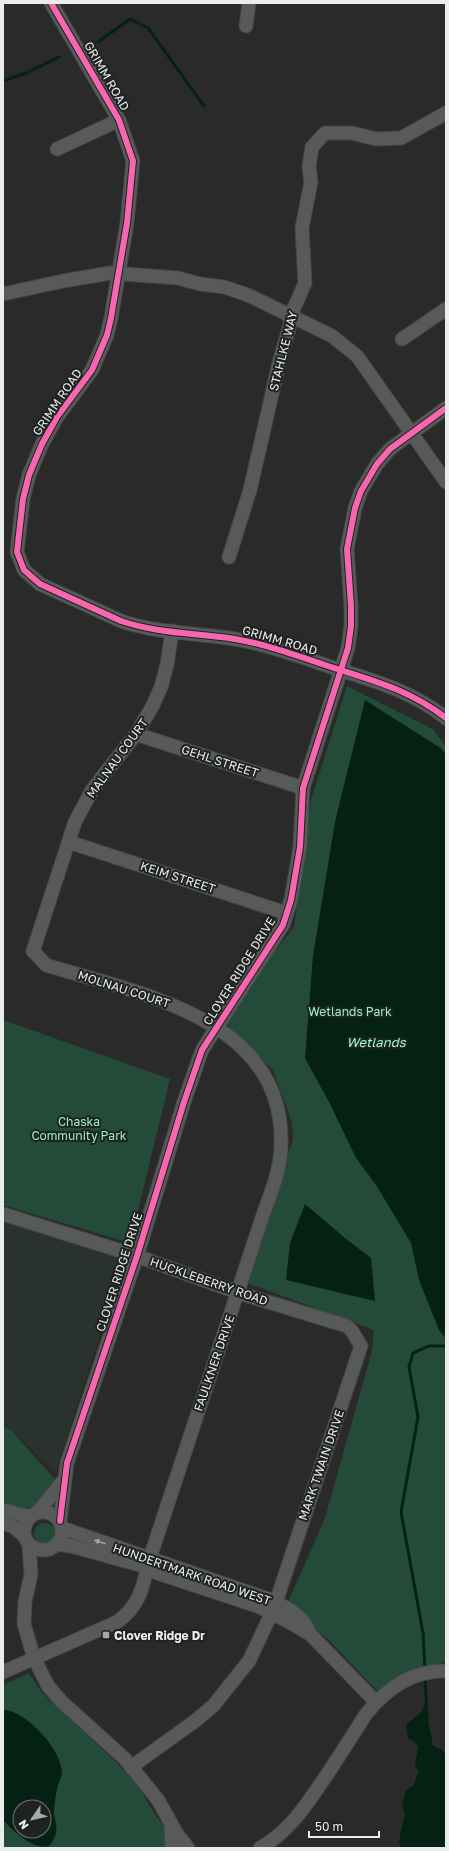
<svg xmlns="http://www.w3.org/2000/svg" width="449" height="1851" font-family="'Golos Text',sans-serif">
<rect width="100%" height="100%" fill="#292a29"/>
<path fill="#29322d" d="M3 1220 124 1260 55 1472 10 1429 3 1427Z"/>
<g fill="#244b3a" fill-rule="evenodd">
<path d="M347 686 433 729 446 747V1661L398 1677 378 1692 329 1640 286 1607 325 1518 372 1351 374 1330 242 1281 293 1140 292 1122 273 1070 221 1019 294 927 311 800Z"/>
<path d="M3 1020 170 1079 130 1243 3 1205Z"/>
<path d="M3 1427 10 1429 60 1485 26 1514 3 1506Z"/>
<circle cx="45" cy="1534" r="11"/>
<path d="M29 1673 42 1693 118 1764 139 1788 156 1816 162 1823 169 1838V1848H3V1685ZM20 1807H44V1831H20Z"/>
</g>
<g fill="#042114" fill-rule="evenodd">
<path d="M365 700 442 749 446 755V1339L439 1330 419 1280 411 1243 376 1185 356 1158 330 1104 305 1058 313 956 335 822Z"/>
<path d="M305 1204 345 1238 371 1258 375 1301 286 1280 290 1243Z"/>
<path d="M425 1704 433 1746 441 1749 446 1754V1848H401L399 1841 405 1813 402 1806 406 1790 413 1786 419 1772 415 1766 418 1747 414 1741 408 1738 406 1725 421 1712Z"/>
<path d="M3 1710C26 1710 62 1750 62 1773 62 1777 59 1781 58 1785 56 1793 55 1801 54 1809 53 1817 58 1825 56 1833 55 1837 52 1843 49 1846 34 1851 11 1829 3 1820ZM20 1807H44V1831H20Z"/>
</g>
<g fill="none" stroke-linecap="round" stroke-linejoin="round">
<g stroke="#042114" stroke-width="3">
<path d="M98 42 130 19 148 28 204 106"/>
<path d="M3 81 26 73 59 57"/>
<path d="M425 1670 423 1633 401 1512 418 1417 409 1367 413 1353 429 1346H446"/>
<path d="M425 1677 427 1718"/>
</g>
<defs>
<g id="minor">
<path d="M51 3 119 120 133 161 127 223 111 318 107 335 92 370 57 417 42 444 29 475 23 499 17 552 24 570 40 584 121 621C156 633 193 633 229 638 262 643 293 654 325 665 370 680 407 688 446 718"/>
<path d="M246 26 249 3"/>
<path d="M57 149 119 120"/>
<path d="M3 294 63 281 110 273 178 278 200 284 224 287 248 295 332 336 357 356 446 482"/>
<path d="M402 339 446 309"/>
<path d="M229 557 250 490 280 359 290 325 291 315 305 283 302 228 311 182 309 167 312 147 325 133H352L376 139 401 138 446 113"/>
<path d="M136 734 303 788"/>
<path d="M69 842 286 913"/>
<path d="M33 951 75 822 92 790 136 734 152 707 161 687 167 665 172 631"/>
<path d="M3 1214 137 1256 239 1293 347 1326 352 1331 361 1346 274 1608 249 1661 213 1706 195 1721 131 1767"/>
<path d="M3 1510 30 1517"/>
<circle cx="43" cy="1531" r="19"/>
<path d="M38 1512 62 1482"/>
<path d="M60 1521 67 1463 137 1256 184 1102 202 1050 283 925 291 900 300 847 303 788 348 648 351 626V606L347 549 355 508 361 491 377 464 390 449 446 408"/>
<path d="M3 1523 14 1527 24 1536"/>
<path d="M62 1528 271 1600C288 1608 304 1616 310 1634"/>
<path d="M57 1544 71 1546 147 1567 157 1573 260 1607 289 1622 310 1634 376 1702"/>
<path d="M29 1545 31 1574 25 1602 24 1624 34 1658 48 1686 61 1701 125 1759 158 1800 177 1834 188 1848"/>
<path d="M3 1672 117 1622C137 1608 143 1590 147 1567L261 1221C269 1197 281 1171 281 1145 285 1018 140 994 46 965L33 951"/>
<path d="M171 1826 172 1848"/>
<path d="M260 1848C289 1832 306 1805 324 1779 339 1757 352 1736 366 1714 386 1689 413 1670 446 1671"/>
</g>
</defs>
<use href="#minor" stroke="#454745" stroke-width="15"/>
<use href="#minor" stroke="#585a59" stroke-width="13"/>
<defs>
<g id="cycleway">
<path d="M51 3 119 120 133 161 127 223 111 318 107 335 92 370 57 417 42 444 29 475 23 499 17 552 24 570 40 584 121 621C156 633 193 633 229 638 262 643 293 654 325 665 370 680 407 688 446 718"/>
<path d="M60 1521 67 1463 137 1256 184 1102 202 1050 283 925 291 900 300 847 303 788 348 648 351 626V606L347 549 355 508 361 491 377 464 390 449 446 408"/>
</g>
</defs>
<use href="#cycleway" stroke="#1e2220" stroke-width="8"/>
<use href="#cycleway" stroke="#f766af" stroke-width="6"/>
</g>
<defs><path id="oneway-solid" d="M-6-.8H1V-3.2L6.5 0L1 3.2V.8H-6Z"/></defs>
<use fill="#a1a4a2" href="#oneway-solid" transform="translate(100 1542) rotate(-162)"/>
<rect fill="#a6a9a7" stroke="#1e2220" stroke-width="1.5" x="102" y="1631" width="8" height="8" rx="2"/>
<g text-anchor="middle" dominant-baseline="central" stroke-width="4" stroke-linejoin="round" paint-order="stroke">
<g font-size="12" fill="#eaedeb" stroke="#1e2220">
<text transform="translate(107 76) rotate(60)">GRIMM ROAD</text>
<text transform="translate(283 351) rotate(-76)">STAHLKE WAY</text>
<text transform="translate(57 402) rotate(-56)">GRIMM ROAD</text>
<text transform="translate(280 640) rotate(16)">GRIMM ROAD</text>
<text transform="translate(117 758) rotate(-54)">MALNAU COURT</text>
<text transform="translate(220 761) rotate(18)">GEHL STREET</text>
<text transform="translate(178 877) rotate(18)">KEIM STREET</text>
<text transform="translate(239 971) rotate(-58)">CLOVER RIDGE DRIVE</text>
<text transform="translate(124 989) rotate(18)">MOLNAU COURT</text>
<text transform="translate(119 1272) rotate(-72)">CLOVER RIDGE DRIVE</text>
<text transform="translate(209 1281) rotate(19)">HUCKLEBERRY ROAD</text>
<text transform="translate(214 1363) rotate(-71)">FAULKNER DRIVE</text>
<text transform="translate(321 1465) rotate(-71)">MARK TWAIN DRIVE</text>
<text transform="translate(192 1574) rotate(19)">HUNDERTMARK ROAD WEST</text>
</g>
<g font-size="12" fill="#94f3c7" stroke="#1e2220">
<text x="350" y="1011">Wetlands Park</text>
<text x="79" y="1121">Chaska<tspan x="79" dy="14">Community Park</tspan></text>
</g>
<g font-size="12" font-weight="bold" fill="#eaedeb" stroke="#1e2220" text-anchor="start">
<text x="114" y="1635">Clover Ridge Dr</text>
</g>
<g font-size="13" font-style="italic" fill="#98f8cc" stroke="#1e2220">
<text x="376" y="1042">Wetlands</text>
</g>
</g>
<rect width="449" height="1851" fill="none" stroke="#eaedeb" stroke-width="8"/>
<g transform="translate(32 1819) rotate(236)"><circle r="19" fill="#1e2220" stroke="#707371"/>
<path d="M0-3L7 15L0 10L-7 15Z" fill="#a6a9a7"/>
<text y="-6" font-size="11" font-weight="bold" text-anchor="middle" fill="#eaedeb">N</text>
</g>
<path d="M309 1831v6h70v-6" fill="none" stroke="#eaedeb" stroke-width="2"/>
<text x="315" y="1831" font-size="12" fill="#eaedeb" stroke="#1e2220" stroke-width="3" paint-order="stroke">50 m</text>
</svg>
